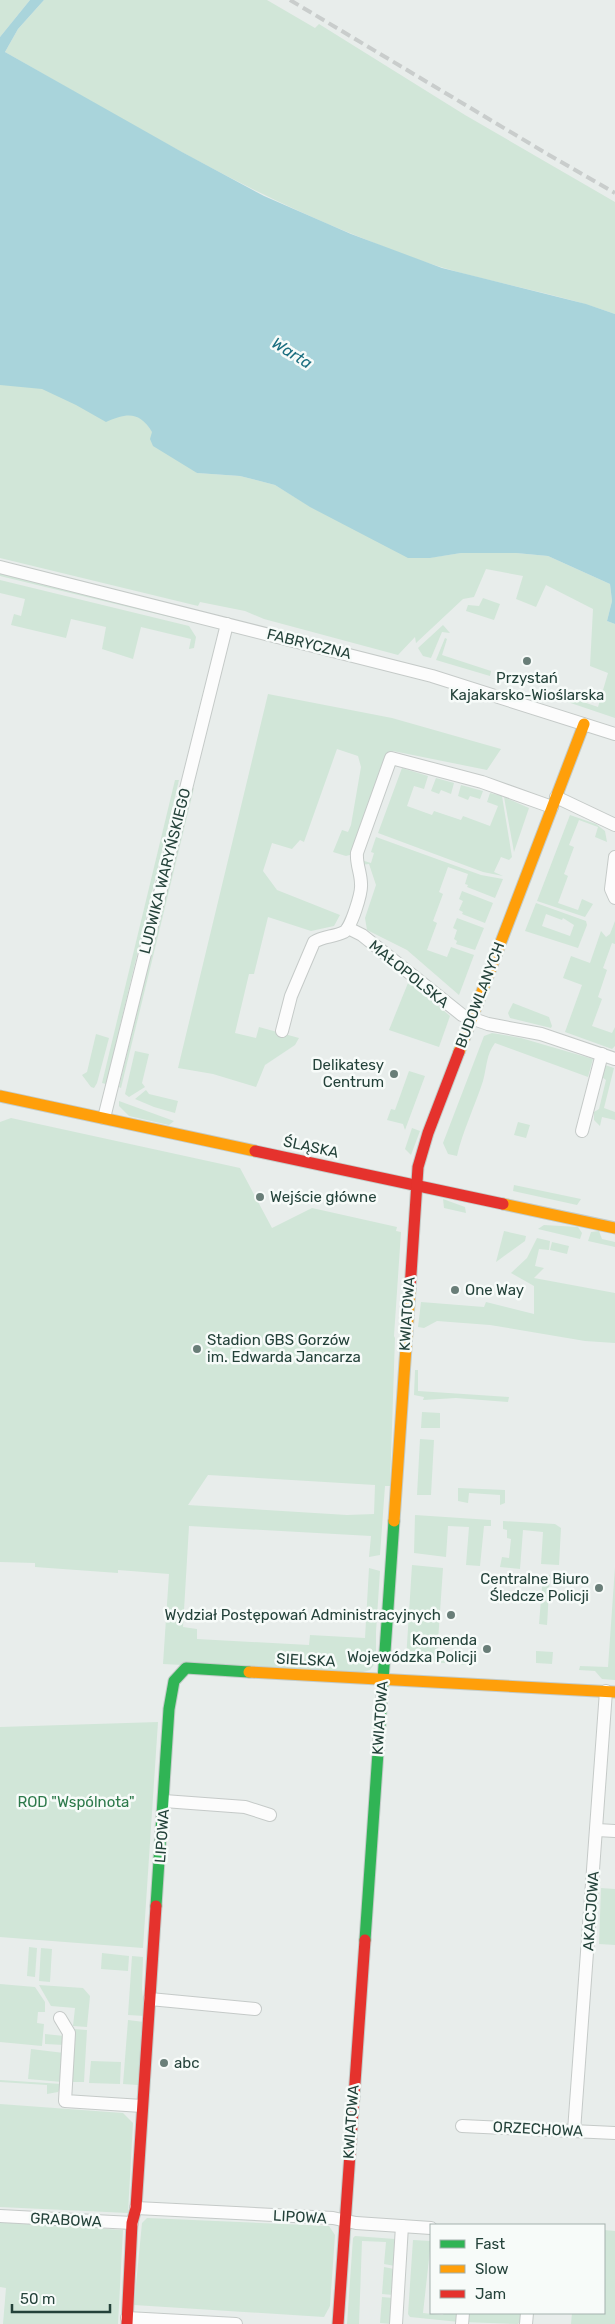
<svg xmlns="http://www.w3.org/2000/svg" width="615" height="2324" font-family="Rubik,sans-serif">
<rect width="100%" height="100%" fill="#e8edeb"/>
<g fill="#d1e6d8" fill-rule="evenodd">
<path d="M0 0H30L0 37Z"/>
<path d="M44 0H267L315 28 319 24 465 115 615 202V314C560 294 501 285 444 268 413 259 382 246 352 234 231 185 118 116 5 52L18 29Z"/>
<path d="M0 377 138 412 153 433 197 473 240 476 275 485 311 507 428 558 461 553H516L548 556 610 584 612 601 607 621 615 624V718L547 695 548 690 598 707 608 673 590 666 593 609 546 585 536 607 516 599 523 576 486 569 474 597 463 599 416 643 415 637 398 655 264 619 245 611 200 602 198 606 0 558Z"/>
<path d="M0 573 194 620V623L0 576Z"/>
<path d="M0 580 189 626 196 637 194 648 189 649 191 639 141 627 133 659 102 649 106 627 71 619 66 638 11 625 14 614 21 616 25 599 0 593Z"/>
<path d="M483 598 500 604 494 620 466 611 468 605 479 606Z"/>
<path d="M443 625 450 633 442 632 431 658 423 656 418 648Z"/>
<path d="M445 638 447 639 442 655 491 671 490 676 436 660Z"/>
<path d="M268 694 392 718 501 749 487 770 393 751 357 853 346 856 333 852 342 830 348 832 351 825 361 767 358 756 337 749 304 842 300 840 292 849 272 843 263 871 277 890 340 915 334 926 311 931 268 917 254 974H249L235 1033 256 1038 259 1027 299 1038 295 1045 265 1065 256 1087 213 1074 178 1068Z"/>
<path d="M402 768 428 776 424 789 414 786 407 806 432 815 434 811 461 820 463 816 490 826 498 806 487 802 490 793 502 796 512 857 509 860 501 857 494 872 503 876 483 872 378 833Z"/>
<path d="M436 778 454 783 451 794 441 790 439 794 431 791Z"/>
<path d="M175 780H179L106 1084 102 1083Z"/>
<path d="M461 785 483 791 480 799 470 796 468 800 458 796Z"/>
<path d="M190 787 194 788 121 1088 119 1087Z"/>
<path d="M504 797 529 808 514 852Z"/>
<path d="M570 815 596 824 605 831 607 842 595 837 598 827 579 820 569 845 574 847 564 874 568 876 558 903 578 910 582 899 593 904 585 917 537 901Z"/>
<path d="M376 837 481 875 503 879 495 898 467 887 468 885 465 884 468 874 448 867 439 892 443 894 433 921 437 923 427 950 447 957 451 947 474 955 459 995 407 950 367 930 365 918 376 885 369 864 361 865V860L371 863 374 853 371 852Z"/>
<path d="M462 891 493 903 485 923 462 914 463 912 459 910 463 901 459 899Z"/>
<path d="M536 903 586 921 587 925 578 948 525 931ZM546 914 562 920 563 918 574 925 570 936 542 926Z"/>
<path d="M457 918 484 928 475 950 456 944 457 941 454 939 457 930 453 928Z"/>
<path d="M615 921V944L612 943 603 968 607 970 598 997 602 999 592 1026 612 1033 615 1027V1046L612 1049 565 1032 582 985 563 978 571 956 590 963 601 931 606 937 610 934Z"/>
<path d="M408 983 415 986 450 1016 439 1047 389 1030Z"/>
<path d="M513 1003 549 1017 552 1026 551 1028 510 1018 508 1013Z"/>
<path d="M492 1033 521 1038 593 1059 588 1077 495 1043C486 1055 487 1067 483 1081 475 1106 463 1130 457 1156L448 1154 443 1143 484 1036Z"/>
<path d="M96 1034 109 1038 97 1083 94 1088 91 1087 82 1075 87 1072Z"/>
<path d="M135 1051 149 1054 142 1083 145 1087 129 1097 125 1094Z"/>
<path d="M605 1065 614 1068 604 1108 615 1112V1120L602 1117 600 1126 594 1120V1112L599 1109 606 1080 602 1077Z"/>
<path d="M409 1071 425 1076 405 1130 403 1124 387 1120 391 1109 395 1110Z"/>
<path d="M146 1090 149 1094 178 1101 175 1113 154 1107 135 1099Z"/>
<path d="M119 1101 174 1121 169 1125 129 1116 119 1106Z"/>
<path d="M11 1118 240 1168 272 1228 312 1208 397 1227 396 1231 401 1232 394 1336 395 1338 390 1486H385L380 1555 369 1557 371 1536 189 1526 183 1627 197 1629V1639L309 1645 310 1635 365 1638 369 1568 380 1571 376 1632V1662L370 1670 355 1674 163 1664 169 1574 118 1570V1573L35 1567V1563L0 1562V1122ZM208 1475 375 1485 374 1514 347 1515 188 1505Z"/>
<path d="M518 1122 530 1125 526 1138 514 1135Z"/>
<path d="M412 1128 420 1131 411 1155 405 1149Z"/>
<path d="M514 1185 581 1199 577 1205 513 1191Z"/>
<path d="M443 1199 465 1207 466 1213 444 1208Z"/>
<path d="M544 1225 578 1227 582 1233 580 1239 538 1229Z"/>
<path d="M504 1231 526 1236 525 1241 496 1262Z"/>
<path d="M599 1231 602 1239 615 1242V1247L588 1241 591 1232Z"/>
<path d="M537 1238 550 1241 549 1250 539 1249 535 1266 544 1268 534 1278 615 1293V1343L585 1341 490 1325 437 1321 424 1328 418 1327 421 1302 484 1307 486 1302 534 1314V1286L511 1273 527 1258Z"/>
<path d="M552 1242 569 1246 567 1254 550 1250Z"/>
<path d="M415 1370H418V1391L509 1397 508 1402 456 1398 423 1400 424 1397 414 1395Z"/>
<path d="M422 1412 440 1413V1428H421Z"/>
<path d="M420 1439 434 1440 431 1495H417Z"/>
<path d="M458 1488 505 1490V1503L500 1505V1495L469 1493 468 1503 458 1501Z"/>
<path d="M415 1515 491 1520V1526H484L480 1566 466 1565 469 1527 448 1526 446 1557 414 1553Z"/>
<path d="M503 1521 555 1524 561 1528 559 1565 541 1564 543 1532 523 1530 520 1569 500 1567 502 1557 509 1558 511 1539 507 1538V1530L503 1529Z"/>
<path d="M412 1565 443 1568 437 1656 470 1659 469 1665 406 1660Z"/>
<path d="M615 1567V1680L602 1679 595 1671 579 1670 580 1666 608 1667Z"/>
<path d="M543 1575H550L547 1625 539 1624Z"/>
<path d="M536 1651 553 1652 552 1664 536 1663Z"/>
<path d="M158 1722 143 1948 0 1937V1727Z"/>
<path d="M601 1888 615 1889V1945L599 1944Z"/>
<path d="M29 1947 37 1948 35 1977 27 1976Z"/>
<path d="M41 1948 52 1949 50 1982 39 1981Z"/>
<path d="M102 1953 129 1956 128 1971 101 1969Z"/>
<path d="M132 1956 143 1957 142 1989 145 2016 128 2015Z"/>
<path d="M0 1984 35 1987 45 2002V2012H38L37 2023 44 2024 42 2046 0 2042Z"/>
<path d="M39 1985 83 1988 90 1996 87 2027 73 2026 75 2008 51 2006Z"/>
<path d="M128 2020 144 2022 138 2085 123 2084Z"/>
<path d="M73 2029 87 2030 84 2082H70Z"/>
<path d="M45 2034 64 2036V2045L45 2044Z"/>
<path d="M31 2049 64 2053 62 2082 28 2079Z"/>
<path d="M91 2061 121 2062 120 2084 89 2083Z"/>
<path d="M0 2080 62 2084 58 2092 47 2094V2085L0 2082Z"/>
<path d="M0 2104 123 2113 133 2123 128 2213 0 2207Z"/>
<path d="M147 2218 329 2226 335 2235 330 2306 324 2317 134 2305 142 2223Z"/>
<path d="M0 2222 123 2230 118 2324H3L6 2288 0 2287Z"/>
<path d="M604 2230 615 2231V2324H571L572 2313H604Z"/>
<path d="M355 2236 395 2239V2266L384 2264 386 2242 362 2241 359 2324H347L353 2238Z"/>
<path d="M413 2240 431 2241 423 2313 443 2315 444 2313H460L459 2322 410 2317 408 2314Z"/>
<path d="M384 2267 394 2269 393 2295 382 2294Z"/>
<path d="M382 2297 393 2298 391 2324 380 2323Z"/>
<path d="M465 2313H522L521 2320 518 2324 464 2322Z"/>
</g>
<path fill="#a9d4db" d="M30 0H44L18 29 5 52 182 152 264 196 351 234 442 268 586 304 615 314V624L607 621 612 601 610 584 548 556 516 553H461L430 558H408L310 507 275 485 240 476 197 473 153 446 150 439 152 432C139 411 127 413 106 422L76 405 42 389 0 385V37Z"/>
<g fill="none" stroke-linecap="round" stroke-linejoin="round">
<defs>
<g id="street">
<path d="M0 567 432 676 615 734"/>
<path d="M556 797 615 825"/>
<path d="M615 857 611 889 615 898"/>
<path d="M348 928 362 935 462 1015 488 1024 541 1034 615 1059"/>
<path d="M282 1031 291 996 314 942C323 936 334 937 344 932 351 928 362 893 361 884 361 873 356 864 357 853L391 758 482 782 552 807"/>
<path d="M104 1118 227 624"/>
<path d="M582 1131 602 1054"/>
<path d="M164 1801 245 1807 270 1815"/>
<path d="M597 1830 615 1831"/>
<path d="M150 1999 255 2009"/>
<path d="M60 2018 69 2033 65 2101 142 2106"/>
<path d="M462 2126 615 2133"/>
<path d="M574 2131 606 1691"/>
<path d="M136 2208 333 2218 356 2223 431 2228"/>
<path d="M0 2216 132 2223"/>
<path d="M127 2318 236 2324"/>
<path d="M396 2324 402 2226"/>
<path d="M462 2324 463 2313"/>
<path d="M526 2324 527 2313"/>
</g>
<g id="fast">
<path d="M156 1906 169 1709 174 1681 186 1668 249 1672"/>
<path d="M365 1940 394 1521"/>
</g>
<g id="slow">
<path d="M459 1052 584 724"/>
<path d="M0 1096 255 1151"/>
<path d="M503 1204 615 1228"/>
<path d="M394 1521 410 1289"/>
<path d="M249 1672 615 1692"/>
</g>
<g id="jam">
<path d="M255 1151 503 1204"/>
<path d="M410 1289 418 1167 428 1133 459 1052"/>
<path d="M127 2324 132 2223 136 2208 156 1906"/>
<path d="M338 2324 365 1940"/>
</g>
</defs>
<use href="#street" stroke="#c5cac8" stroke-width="14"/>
<use href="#fast" stroke="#c3cbc8" stroke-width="13"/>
<use href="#slow" stroke="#c3cbc8" stroke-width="13"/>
<use href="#jam" stroke="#c3cbc8" stroke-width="13"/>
<use href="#street" stroke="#fcfcfc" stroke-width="12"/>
<use href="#fast" stroke="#30b455" stroke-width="11"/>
<use href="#slow" stroke="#ff9f0a" stroke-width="11"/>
<use href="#jam" stroke="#e5322d" stroke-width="11"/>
<path stroke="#c9cdcc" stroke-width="4" stroke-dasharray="10 5" stroke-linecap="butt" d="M290 0 549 155 615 193"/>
</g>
<g fill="#697e78" stroke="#f7fbf9" stroke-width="2">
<circle cx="527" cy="661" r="5"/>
<circle cx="394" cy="1074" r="5"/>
<circle cx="260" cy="1197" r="5"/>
<circle cx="455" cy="1290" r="5"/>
<circle cx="197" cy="1349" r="5"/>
<circle cx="599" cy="1588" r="5"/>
<circle cx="451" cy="1615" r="5"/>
<circle cx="487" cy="1649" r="5"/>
<circle cx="164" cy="2063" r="5"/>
</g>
<g text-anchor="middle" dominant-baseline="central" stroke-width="5" stroke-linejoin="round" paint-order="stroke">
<g font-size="15" fill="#24423a" stroke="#f7fbf9">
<text transform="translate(309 644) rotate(14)">FABRYCZNA</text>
<text transform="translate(165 871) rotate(-76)">LUDWIKA WARYŃSKIEGO</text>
<text transform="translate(409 974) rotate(39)">MAŁOPOLSKA</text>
<text transform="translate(480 995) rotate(-69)">BUDOWLANYCH</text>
<text transform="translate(311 1147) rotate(12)">ŚLĄSKA</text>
<text transform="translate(407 1314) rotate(-86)">KWIATOWA</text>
<text transform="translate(306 1660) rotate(3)">SIELSKA</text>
<text transform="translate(380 1718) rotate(-86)">KWIATOWA</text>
<text transform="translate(162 1836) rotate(-86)">LIPOWA</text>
<text transform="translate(591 1911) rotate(-86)">AKACJOWA</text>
<text transform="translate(351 2122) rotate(-86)">KWIATOWA</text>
<text transform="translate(538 2129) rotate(3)">ORZECHOWA</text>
<text transform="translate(300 2217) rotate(3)">LIPOWA</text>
<text transform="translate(66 2220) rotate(3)">GRABOWA</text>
</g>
<g font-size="15" fill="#24423a" stroke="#f7fbf9" text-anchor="end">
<text x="527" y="678" text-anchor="middle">Przystań<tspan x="527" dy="17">Kajakarsko-Wioślarska</tspan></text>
<text x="384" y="1065">Delikatesy<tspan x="384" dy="17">Centrum</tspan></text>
<text x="270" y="1197" text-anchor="start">Wejście główne</text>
<text x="465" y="1290" text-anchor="start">One Way</text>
<text x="207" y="1340" text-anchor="start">Stadion GBS Gorzów<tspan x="207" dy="17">im. Edwarda Jancarza</tspan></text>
<text x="589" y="1579">Centralne Biuro<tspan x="589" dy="17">Śledcze Policji</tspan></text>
<text x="441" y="1615">Wydział Postępowań Administracyjnych</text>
<text x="477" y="1640">Komenda<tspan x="477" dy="17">Wojewódzka Policji</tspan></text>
<text x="174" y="2063" text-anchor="start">abc</text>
</g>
<g font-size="15" fill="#2d7a4b" stroke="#f7fbf9">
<text x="76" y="1802">ROD "Wspólnota"</text>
</g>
<g font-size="16" font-style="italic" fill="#1c6f80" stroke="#f7fbf9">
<text transform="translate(292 353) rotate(32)">Warta</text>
</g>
</g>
<rect x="430" y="2224" width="175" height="90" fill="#f7fbf9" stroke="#a3b1ad"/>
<rect x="440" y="2240" width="25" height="8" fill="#30b455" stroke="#a3b1ad"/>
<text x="475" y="2249" font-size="15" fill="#24423a">Fast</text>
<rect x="440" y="2265" width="25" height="8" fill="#ff9f0a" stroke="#a3b1ad"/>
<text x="475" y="2274" font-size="15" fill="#24423a">Slow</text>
<rect x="440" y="2290" width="25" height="8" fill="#e5322d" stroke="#a3b1ad"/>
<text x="475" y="2299" font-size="15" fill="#24423a">Jam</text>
<path d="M12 2304v8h98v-8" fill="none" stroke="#24423a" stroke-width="2.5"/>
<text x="20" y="2304" font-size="15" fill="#24423a" stroke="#f7fbf9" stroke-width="4" paint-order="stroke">50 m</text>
</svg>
